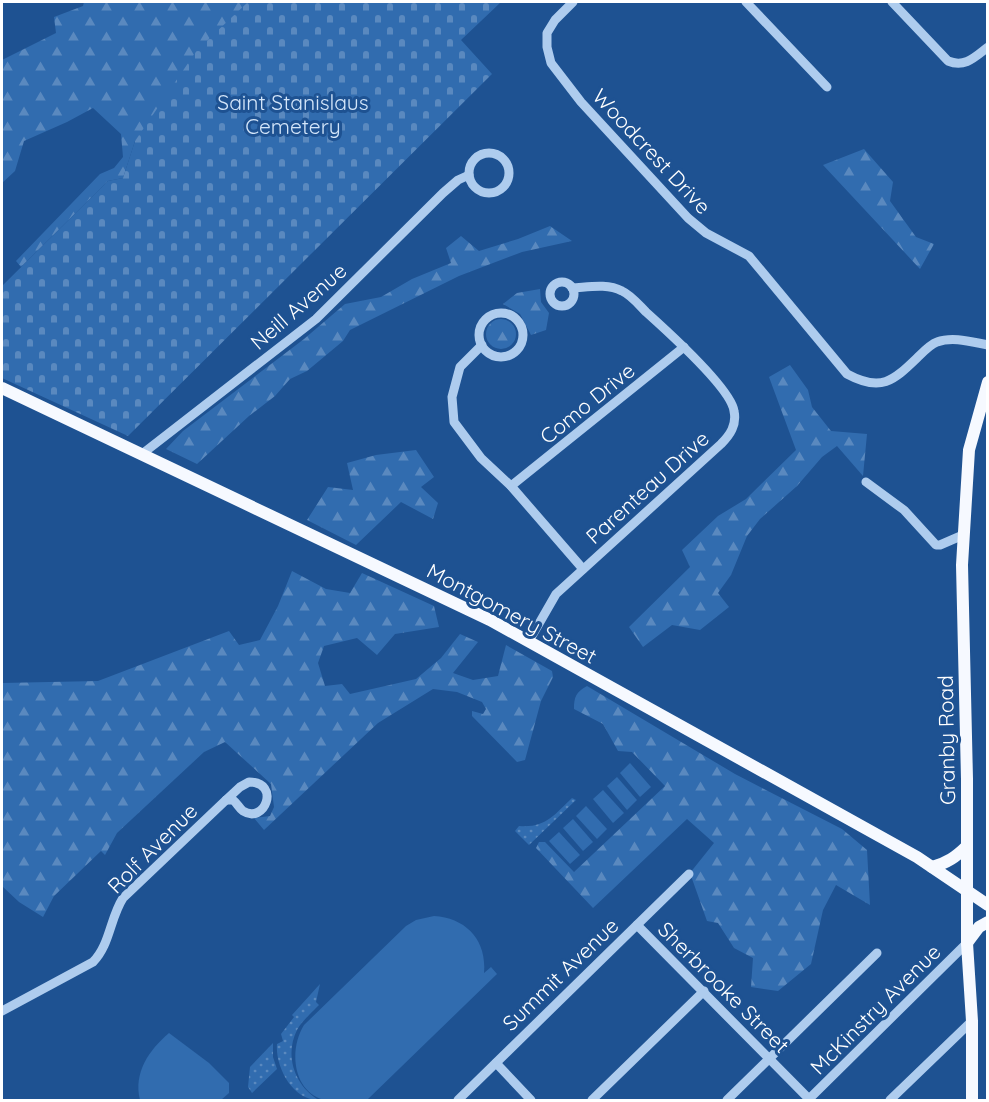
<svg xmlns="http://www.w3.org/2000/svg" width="989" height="1102" font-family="Quicksand,sans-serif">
<defs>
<pattern id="grass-dots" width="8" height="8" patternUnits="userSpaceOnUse" patternTransform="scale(1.5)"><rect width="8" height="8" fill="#316caf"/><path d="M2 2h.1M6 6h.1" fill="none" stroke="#5a89bf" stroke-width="1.8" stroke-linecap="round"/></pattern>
<pattern id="forest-firs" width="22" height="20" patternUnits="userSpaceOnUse" patternTransform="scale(1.5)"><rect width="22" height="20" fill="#316caf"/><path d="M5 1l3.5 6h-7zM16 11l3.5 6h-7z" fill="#5a89bf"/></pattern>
<pattern id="cemetery-stones" width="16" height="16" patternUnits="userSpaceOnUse" patternTransform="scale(1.5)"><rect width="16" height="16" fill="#316caf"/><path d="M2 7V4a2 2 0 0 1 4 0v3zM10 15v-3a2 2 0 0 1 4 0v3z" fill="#5a89bf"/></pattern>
</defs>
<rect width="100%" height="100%" fill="#1e5292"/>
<g fill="url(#grass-dots)">
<path d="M572 798 576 800 529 845 515 831 519 826C546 828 554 815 572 798Z"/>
<path d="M320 984 316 1002 319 1005C311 1013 302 1021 297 1030 284 1056 295 1086 319 1100 293 1101 275 1067 277 1044L283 1041 281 1034 294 1017 292 1015Z"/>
<path d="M273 1043V1057L277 1069 252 1093 248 1087 250 1067Z"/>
</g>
<g fill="url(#forest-firs)">
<path d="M84 2H248L135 141 123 178 108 181 21 267 16 261 100 174 114 168 123 157 121 134 93 108 67 122 24 141 15 171 2 183V60L56 33 54 17 83 6Z"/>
<path d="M864 149 893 182 890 201 916 237 934 244 920 269 823 165Z"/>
<path d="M550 226 572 241 522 252 459 276 350 330 343 341 307 371 290 379 275 396 249 416 197 464 166 449 183 431 304 339 345 304 381 297 412 279 451 263 446 248 461 236 479 251 518 239Z"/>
<path d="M540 289 541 302 549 313 546 330 531 335 520 314 503 304 517 293Z"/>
<circle cx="501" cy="334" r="15"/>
<path d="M790 365 808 390 812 407 831 431 867 434 863 476 837 446 822 457 797 486 760 519 747 536 731 575 718 593 729 607 700 630 672 625 643 647 629 627 690 567 682 550 718 516 746 499 796 450 769 377Z"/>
<path d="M416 450 434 477 421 487 438 503 433 519 401 502 356 545 307 520 328 487 353 490 347 463 376 455Z"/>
<path d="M292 571 326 589 350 593 362 573 434 606 439 627 395 634 377 655 357 638 324 646 318 663 325 686 342 684 350 694 416 679 441 658 460 634 478 642 453 673 473 680 498 676 506 645 552 671 553 677 541 701 525 760 517 762 472 716V711L483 714 486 709 482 702 457 692 433 689 378 723 264 830 254 818 270 816 274 807 271 784 225 742 204 752 117 833 105 855 101 851 54 896 43 917 19 902 2 886V683L98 681 229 631 239 645 260 640 278 606Z"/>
<path d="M587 686 735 774 842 829 867 850 870 905 836 885 823 910 811 964 778 991 751 987 753 958 734 948 718 923 707 921 690 873 714 843 687 819 593 908 536 848 539 842H545L574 872 665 786 632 752 618 751 603 724 574 709C574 697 576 692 587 686Z"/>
</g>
<path fill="url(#cemetery-stones)" d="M248 2H501L461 40 492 74 128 436 2 378V286L108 181 123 178 135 141 197 50Z"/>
<g fill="#316caf">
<path d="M630 763 651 787 640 797 620 773Z"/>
<path d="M617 777 637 800 627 810 607 786Z"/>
<path d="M603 790 624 813 613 823 593 799Z"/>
<path d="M586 806 607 829 597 839 576 816Z"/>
<path d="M573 819 593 842 583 851 563 828Z"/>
<path d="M559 832 580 855 570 864 549 841Z"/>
<path d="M434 916C466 918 487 940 484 973L491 967 497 974 367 1100C354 1101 337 1102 324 1100 292 1091 289 1049 304 1025L406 926 416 920Z"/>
<path d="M169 1033 209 1063 229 1083V1093L221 1100H140C133 1073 149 1050 169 1033Z"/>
</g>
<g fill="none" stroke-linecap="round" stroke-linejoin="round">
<g stroke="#aeccee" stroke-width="9">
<path d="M573 2 555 20 547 33V47L551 63 581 102 688 218 706 233 749 256 847 374C882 393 894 380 919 356 924 351 931 344 937 342 953 336 972 342 988 345"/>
<path d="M746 2 827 87"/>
<path d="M892 2 948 61C965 68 975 57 988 47"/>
<circle cx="489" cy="173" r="20"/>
<circle cx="562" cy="294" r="12"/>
<circle cx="501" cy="335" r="22"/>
<path d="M482 345 460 367 452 397 454 422 481 458 511 486 583 569"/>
<path d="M142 454 316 319 443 193 458 180 469 175"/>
<path d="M866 482 904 510 936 545H940L963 535"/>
<path d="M511 486 684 347"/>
<path d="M529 641 556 594 721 444C730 435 737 425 734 411 731 388 666 330 646 312 639 305 631 295 622 291 607 283 589 287 572 288"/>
<path d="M249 782C281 782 265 825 243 811 239 808 237 803 233 800H226L240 787Z"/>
<path d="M637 925 810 1100"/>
<path d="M2 1011 93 962C110 945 110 918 123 898L226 800"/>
<path d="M496 1063 531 1100"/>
<path d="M458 1100 689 874"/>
<path d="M592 1100 704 991"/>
<path d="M727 1100 877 953"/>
<path d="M808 1100 967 943"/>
<path d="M890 1100 972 1021"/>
</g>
<g stroke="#f6f9ff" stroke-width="12">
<path d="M2 388 490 620 917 857 988 905"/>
<path d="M932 867C947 863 956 857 967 846"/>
<path d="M967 943 979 927 988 922"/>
<path d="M972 1100V1021L967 943V779L962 565 969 450 988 382"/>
</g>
</g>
<g text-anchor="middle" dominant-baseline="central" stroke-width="6" stroke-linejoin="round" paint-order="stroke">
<g font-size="21" fill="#d4e6fa" stroke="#1e5292">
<text x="293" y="102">Saint Stanislaus<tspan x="293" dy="24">Cemetery</tspan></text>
</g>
<g font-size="21" fill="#fff" stroke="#1e5292">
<text transform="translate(652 151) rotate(47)">Woodcrest Drive</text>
<text transform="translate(298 306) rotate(-41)">Neill Avenue</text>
<text transform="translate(587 403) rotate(-39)">Como Drive</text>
<text transform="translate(647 487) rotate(-42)">Parenteau Drive</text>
<text transform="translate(512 613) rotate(28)">Montgomery Street</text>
<text transform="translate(946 740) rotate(-91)">Granby Road</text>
<text transform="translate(152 848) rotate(-45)">Rolf Avenue</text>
<text transform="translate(560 974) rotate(-44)">Summit Avenue</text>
<text transform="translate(724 987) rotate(45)">Sherbrooke Street</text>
<text transform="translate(875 1009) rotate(-45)">McKinstry Avenue</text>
</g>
</g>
<rect width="989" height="1102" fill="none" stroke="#ffffff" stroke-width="6"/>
</svg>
